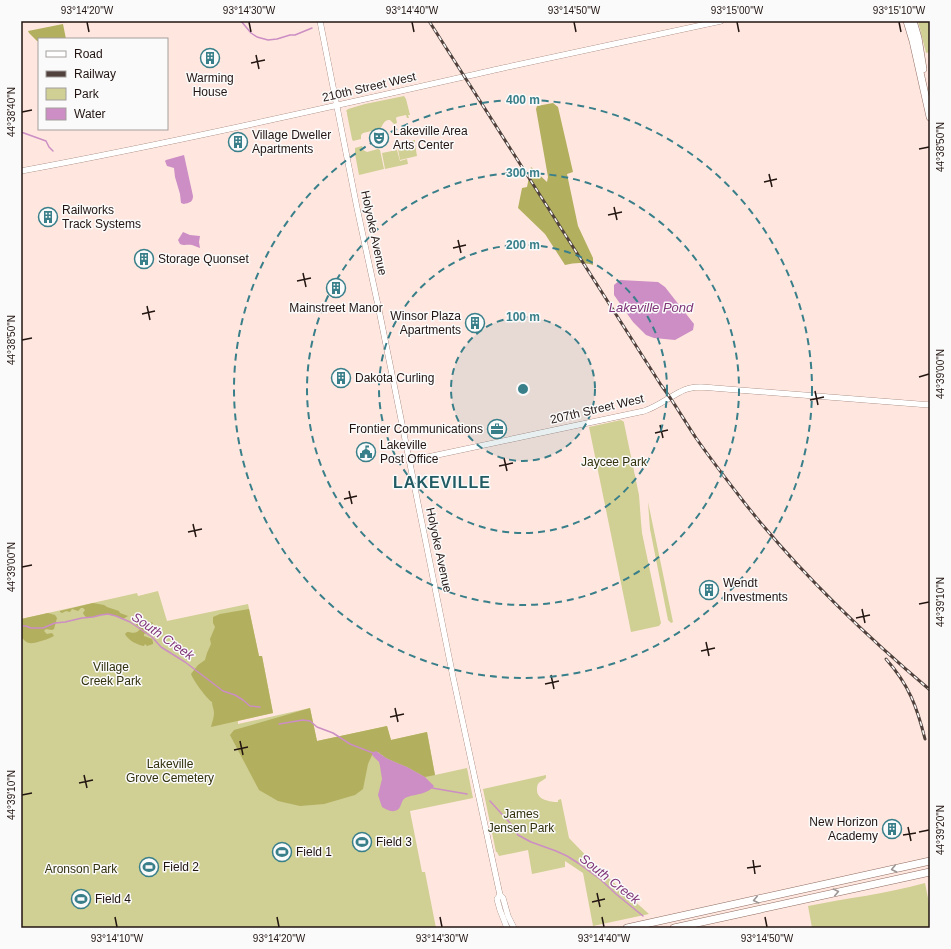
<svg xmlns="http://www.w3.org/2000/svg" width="951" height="949" font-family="Helvetica,sans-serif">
<rect width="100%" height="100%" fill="#ffe7df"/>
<g fill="#d0cf94">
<path d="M918 21H930V52L926 53Z"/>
<path d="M404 96 406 99 410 115H408L409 118H407L406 115 397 117 396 118 397 123 394 124 390 120C384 119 383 125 380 129L363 133 361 135V139L353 141 352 139 347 114V112L346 111 348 109 365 104Z"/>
<path d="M415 140V144L417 156 400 160 397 144Z"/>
<path d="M362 146 363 150 367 152 378 149 380 150 384 169 359 175 355 154V148Z"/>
<path d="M397 150 400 161 407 159 408 164 385 169 382 153Z"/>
<path d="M621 420 624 422V423L639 495 641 522 642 533 661 623 659 626 631 632 589 427Z"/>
<path d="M648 502 673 622 671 623 668 620 650 529Z"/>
<path d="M158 591 167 621 248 604 259 656H262L273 713 238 721V724L310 708 317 741 387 726 391 740 427 732 435 775 467 768 473 798 410 811 422 872H425L436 928H21V619L137 593 138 596Z"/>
<path d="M546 775V778C544 780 540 781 538 784 537 786 537 788 537 790 537 800 550 802 558 802V800L561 799 569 838 602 872 649 914 593 926 583 873 565 861V867L532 874 528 850 499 856 497 852H496L483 789Z"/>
<path d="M925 883 930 908V928H812L808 906C847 898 886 894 925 883Z"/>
</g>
<g fill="#b2af5e">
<path d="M63 24 66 39H39V41H37L29 33 28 31Z"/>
<path d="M553 103 558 107 573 172 567 174 578 226 593 258V265C583 262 574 263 565 265L545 234 518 208 522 188 527 187 531 167 547 182 548 177 536 109 537 106Z"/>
<path d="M93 603 104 605 107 607 119 611 120 613 128 616 123 619C116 616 108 613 100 615 95 616 92 617 87 618L84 615 83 613 85 610 83 608H81L78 611 72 609 70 612 66 611 62 613 60 612V611Z"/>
<path d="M249 609 259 656H262L273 713 211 727C212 722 214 718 214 713 214 709 212 706 212 702 207 699 193 680 191 674L198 665 205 660 207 653 211 644 210 639 215 627 213 623V617L220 614Z"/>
<path d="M48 613 55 615 57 618 54 629 52 630 46 629 44 631 47 634 52 633 54 636C49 639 34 644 29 643 25 642 24 639 21 637V619Z"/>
<path d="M137 618H139L141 620 140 623C143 626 146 625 148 622H151L153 623 152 626 149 629 147 633 144 634V636L152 639 153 642V644L147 646 145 644 144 646C137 645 128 640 125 634L127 632C132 632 136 635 140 629L135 623Z"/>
<path d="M310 708 317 741 387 726 391 740 427 732 435 775 425 777 407 767 397 763 386 758 378 752 372 753V755L368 764 363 789 355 795 324 804 300 806 278 801 259 790 230 735 234 730Z"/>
</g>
<g fill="#cc8ec4">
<path d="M184 155 193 196C193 202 189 203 184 204L181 203 180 194 175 177 174 168 167 166 165 161 166 160Z"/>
<path d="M183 232 190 235 200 236 199 242 200 248C197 247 195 246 192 245 187 244 185 246 180 244L178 240Z"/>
<path d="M620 280 658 282 665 287 694 324 693 330 675 340 654 338 646 335 633 322 614 295V285Z"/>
<path d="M376 751 386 758 397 763 407 767 425 777 434 786C425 797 409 793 403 800 400 805 401 810 394 811 390 812 386 809 382 807L378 795 382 779 380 766 379 762 372 755V753Z"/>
</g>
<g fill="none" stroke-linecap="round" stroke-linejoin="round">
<g stroke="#cc8ec4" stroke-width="1.5">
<path d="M54 21 60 22 69 21"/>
<path d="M241 21 251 33 257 37 268 40 277 39 290 35H295L312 28"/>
<path d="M21 132 46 141 49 147 53 151"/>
<path d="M21 626H26L31 628H43L55 623 65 622 82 618 93 617 101 615 108 614 116 616 130 622 152 637 161 647 185 662 223 691 235 695 243 700 250 706 260 707"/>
<path d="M279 724 303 720 310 721 317 727 333 733 350 744 373 753"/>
<path d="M432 788 467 794"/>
<path d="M490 801 510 823 518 835 531 842 556 851 567 856 578 863 600 879 616 894 643 916"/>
</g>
<defs>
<g id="minor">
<path d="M320 21 357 208 379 310 453 677 500 895 497 899 500 910 507 928"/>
<path d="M21 171C182 141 343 104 503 68 575 52 648 37 721 21"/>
<path d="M409 461 644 411C657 407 668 398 680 392 687 388 694 387 701 387L930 405"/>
<path d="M500 895 503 898 508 916 514 928"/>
</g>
<g id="major">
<path d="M907 21 913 41 930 117"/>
<path d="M913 21 918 38 923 69"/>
<path d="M627 928 930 861"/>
<path d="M674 928 930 872"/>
</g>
</defs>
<use href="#minor" stroke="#8d6b5f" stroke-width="6"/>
<use href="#major" stroke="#8d6b5f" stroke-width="8"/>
<use href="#minor" stroke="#fff" stroke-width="5.5"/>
<use href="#major" stroke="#fff" stroke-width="7"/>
<defs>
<g id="rail">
<path d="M429 21 661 385C674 402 684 420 696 438 712 461 730 484 747 506 801 574 864 634 930 690"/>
<path d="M886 659C909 685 917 707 925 739"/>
</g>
</defs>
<use href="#rail" stroke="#50413c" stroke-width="3"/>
<use href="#rail" stroke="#fafafa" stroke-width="1.5" stroke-dasharray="4.5" stroke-linecap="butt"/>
</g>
<defs><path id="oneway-chevron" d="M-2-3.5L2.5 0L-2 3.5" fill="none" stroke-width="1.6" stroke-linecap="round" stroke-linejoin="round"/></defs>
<g stroke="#9c9694">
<use href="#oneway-chevron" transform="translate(894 869) rotate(167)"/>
<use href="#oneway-chevron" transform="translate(836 892) rotate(-12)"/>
<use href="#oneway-chevron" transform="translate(756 900) rotate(167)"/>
</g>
<path fill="none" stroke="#221511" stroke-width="1.5" d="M87 22 89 32M249 22 251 32M412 22 414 32M574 22 576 32M737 22 739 32M899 22 901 32M256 55 259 69M251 63 265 60M22 112 32 110M919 149 929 147M769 174 772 187M764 182 777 179M614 207 617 220M608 215 622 212M458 240 461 253M453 248 466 245M303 273 306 287M297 281 311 278M147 306 150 320M142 314 155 311M22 340 32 338M919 377 929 374M815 391 818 405M810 400 824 397M660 425 663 438M655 433 668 430M504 458 507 471M499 466 513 463M349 491 352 504M344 499 357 496M193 524 196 537M188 532 202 529M22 567 32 565M919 604 929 602M862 609 865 623M856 618 870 615M706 642 709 656M701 651 715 648M551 675 554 689M545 684 559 681M395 708 398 722M390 717 404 714M240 741 243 755M234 750 248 747M84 775 87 788M79 783 93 780M22 795 32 793M908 827 911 841M919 832 929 830M903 835 916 833M753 860 755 874M747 868 761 866M597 893 600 907M592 902 605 899M115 917 117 927M277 917 279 927M440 917 442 927M602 917 604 927M765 917 767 927"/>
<circle cx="523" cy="389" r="72" fill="#397f8a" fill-opacity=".12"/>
<g fill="none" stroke="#397f8a" stroke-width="2" stroke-dasharray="7 5">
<circle cx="523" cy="389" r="72"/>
<circle cx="523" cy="389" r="144"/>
<circle cx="523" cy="389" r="216"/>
<circle cx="523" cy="389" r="289"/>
</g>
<defs>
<symbol id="building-ring" viewBox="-11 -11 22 22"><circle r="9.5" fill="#fafafa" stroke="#397f8a" stroke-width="1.5"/><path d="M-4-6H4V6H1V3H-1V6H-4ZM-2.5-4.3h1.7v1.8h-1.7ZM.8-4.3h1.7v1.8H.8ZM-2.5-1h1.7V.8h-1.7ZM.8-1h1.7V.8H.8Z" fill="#397f8a"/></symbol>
<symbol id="theatre-ring" viewBox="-11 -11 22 22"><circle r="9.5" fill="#fafafa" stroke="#397f8a" stroke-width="1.5"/><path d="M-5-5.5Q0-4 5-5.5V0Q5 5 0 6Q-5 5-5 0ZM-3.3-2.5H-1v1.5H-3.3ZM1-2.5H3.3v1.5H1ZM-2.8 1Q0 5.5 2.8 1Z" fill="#397f8a"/></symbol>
<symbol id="office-ring" viewBox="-11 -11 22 22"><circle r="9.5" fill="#fafafa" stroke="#397f8a" stroke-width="1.5"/><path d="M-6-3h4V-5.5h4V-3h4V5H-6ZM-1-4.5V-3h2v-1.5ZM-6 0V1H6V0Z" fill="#397f8a"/></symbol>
<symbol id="civic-ring" viewBox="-11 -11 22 22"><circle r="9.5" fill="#fafafa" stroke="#397f8a" stroke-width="1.5"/><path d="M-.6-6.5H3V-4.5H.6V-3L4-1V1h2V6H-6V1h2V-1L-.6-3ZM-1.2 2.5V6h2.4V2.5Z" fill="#397f8a"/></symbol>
<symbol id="stadium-ring" viewBox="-11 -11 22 22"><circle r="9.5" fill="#fafafa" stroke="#397f8a" stroke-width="1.5"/><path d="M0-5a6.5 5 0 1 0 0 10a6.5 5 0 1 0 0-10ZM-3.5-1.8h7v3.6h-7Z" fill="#397f8a"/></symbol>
</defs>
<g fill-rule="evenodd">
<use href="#building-ring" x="199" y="47" width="22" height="22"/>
<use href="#theatre-ring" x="368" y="127" width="22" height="22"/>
<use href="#building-ring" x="227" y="131" width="22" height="22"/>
<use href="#building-ring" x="37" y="206" width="22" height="22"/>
<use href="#building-ring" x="133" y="248" width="22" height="22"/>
<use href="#building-ring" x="325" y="277" width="22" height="22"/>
<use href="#building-ring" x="464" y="312" width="22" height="22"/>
<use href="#building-ring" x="330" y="367" width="22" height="22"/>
<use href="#office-ring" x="486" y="418" width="22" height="22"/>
<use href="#civic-ring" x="355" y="441" width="22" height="22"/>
<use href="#building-ring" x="698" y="579" width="22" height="22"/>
<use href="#building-ring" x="881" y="818" width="22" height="22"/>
<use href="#stadium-ring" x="351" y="831" width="22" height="22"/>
<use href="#stadium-ring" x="271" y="841" width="22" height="22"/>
<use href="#stadium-ring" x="138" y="856" width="22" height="22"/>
<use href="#stadium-ring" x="70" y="888" width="22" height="22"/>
</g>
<g text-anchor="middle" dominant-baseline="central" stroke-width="3" stroke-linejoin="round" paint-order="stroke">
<g font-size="12" fill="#221511" stroke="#fafafa" text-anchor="start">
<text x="210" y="78" text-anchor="middle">Warming<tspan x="210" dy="14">House</tspan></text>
<text x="393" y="131">Lakeville Area<tspan x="393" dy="14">Arts Center</tspan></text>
<text x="252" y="135">Village Dweller<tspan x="252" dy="14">Apartments</tspan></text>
<text x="62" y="210">Railworks<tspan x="62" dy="14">Track Systems</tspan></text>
<text x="158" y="259">Storage Quonset</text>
<text x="336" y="308" text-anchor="middle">Mainstreet Manor</text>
<text x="461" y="316" text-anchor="end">Winsor Plaza<tspan x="461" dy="14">Apartments</tspan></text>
<text x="355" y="378">Dakota Curling</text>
<text x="483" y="429" text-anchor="end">Frontier Communications</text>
<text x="380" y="445">Lakeville<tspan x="380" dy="14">Post Office</tspan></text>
<text x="723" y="583">Wendt<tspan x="723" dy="14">Investments</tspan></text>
<text x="878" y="822" text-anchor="end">New Horizon<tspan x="878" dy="14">Academy</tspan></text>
<text x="376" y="842">Field 3</text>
<text x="296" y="852">Field 1</text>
<text x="163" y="867">Field 2</text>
<text x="95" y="899">Field 4</text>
</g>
<g font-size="12" fill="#221511" stroke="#fafafa">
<text transform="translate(369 87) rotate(-13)">210th Street West</text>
<text transform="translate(374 233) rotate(78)">Holyoke Avenue</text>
<text transform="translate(597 409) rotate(-13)">207th Street West</text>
<text transform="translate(439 550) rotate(78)">Holyoke Avenue</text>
</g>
<g font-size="12" fill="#32300d" stroke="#fafafa">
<text x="614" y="462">Jaycee Park</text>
<text x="111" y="667">Village<tspan x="111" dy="14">Creek Park</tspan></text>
<text x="170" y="764">Lakeville<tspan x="170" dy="14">Grove Cemetery</tspan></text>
<text x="521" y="814">James<tspan x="521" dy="14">Jensen Park</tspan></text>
<text x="81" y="869">Aronson Park</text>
</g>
<g font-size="13" font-style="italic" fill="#803679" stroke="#fafafa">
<text x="651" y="307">Lakeville Pond</text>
<text transform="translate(163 636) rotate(35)">South Creek</text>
<text transform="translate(610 879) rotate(38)">South Creek</text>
</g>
<g font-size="16" font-weight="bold" letter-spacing="1" fill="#225b63" stroke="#fafafa">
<text x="442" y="482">LAKEVILLE</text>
</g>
</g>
<circle cx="523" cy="389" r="6" fill="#397f8a" stroke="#fafafa" stroke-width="2"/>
<g font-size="12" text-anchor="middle" font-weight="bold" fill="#397f8a" stroke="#fafafa" stroke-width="3" stroke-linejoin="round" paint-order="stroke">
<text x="523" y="104">400 m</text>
<text x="523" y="177">300 m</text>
<text x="523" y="249">200 m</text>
<text x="523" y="321">100 m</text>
</g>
<rect width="951" height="949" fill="none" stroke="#fafafa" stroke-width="44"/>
<rect x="38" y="38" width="130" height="92" fill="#fafafa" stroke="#a49e9d"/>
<rect x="46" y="51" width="20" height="6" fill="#ffffff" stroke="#a49e9d"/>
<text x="74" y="58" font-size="12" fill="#221511">Road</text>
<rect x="46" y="71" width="20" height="6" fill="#50413c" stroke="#a49e9d"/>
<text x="74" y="78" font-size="12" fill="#221511">Railway</text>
<rect x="46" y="88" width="20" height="12" fill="#d0cf94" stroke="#a49e9d"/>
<text x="74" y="98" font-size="12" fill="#221511">Park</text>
<rect x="46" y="108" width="20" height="12" fill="#cc8ec4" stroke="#a49e9d"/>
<text x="74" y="118" font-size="12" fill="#221511">Water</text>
<rect x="22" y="22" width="907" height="905" fill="none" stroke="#221511" stroke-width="1.5"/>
<g font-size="10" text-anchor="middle" fill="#221511">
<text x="87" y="14">93°14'20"W</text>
<text x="249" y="14">93°14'30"W</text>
<text x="412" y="14">93°14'40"W</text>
<text x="574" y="14">93°14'50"W</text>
<text x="737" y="14">93°15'00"W</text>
<text x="899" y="14">93°15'10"W</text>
<text transform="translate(11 112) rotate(-90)" y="4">44°38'40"N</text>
<text transform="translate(940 147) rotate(-90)" y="4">44°38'50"N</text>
<text transform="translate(11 340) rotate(-90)" y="4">44°38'50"N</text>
<text transform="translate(940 374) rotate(-90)" y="4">44°39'00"N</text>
<text transform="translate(11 567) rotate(-90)" y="4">44°39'00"N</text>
<text transform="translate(940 602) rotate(-90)" y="4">44°39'10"N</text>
<text transform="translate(11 795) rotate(-90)" y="4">44°39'10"N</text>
<text transform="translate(940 830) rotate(-90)" y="4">44°39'20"N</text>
<text x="117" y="942">93°14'10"W</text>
<text x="279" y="942">93°14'20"W</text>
<text x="442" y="942">93°14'30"W</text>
<text x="604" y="942">93°14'40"W</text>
<text x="767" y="942">93°14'50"W</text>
</g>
</svg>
